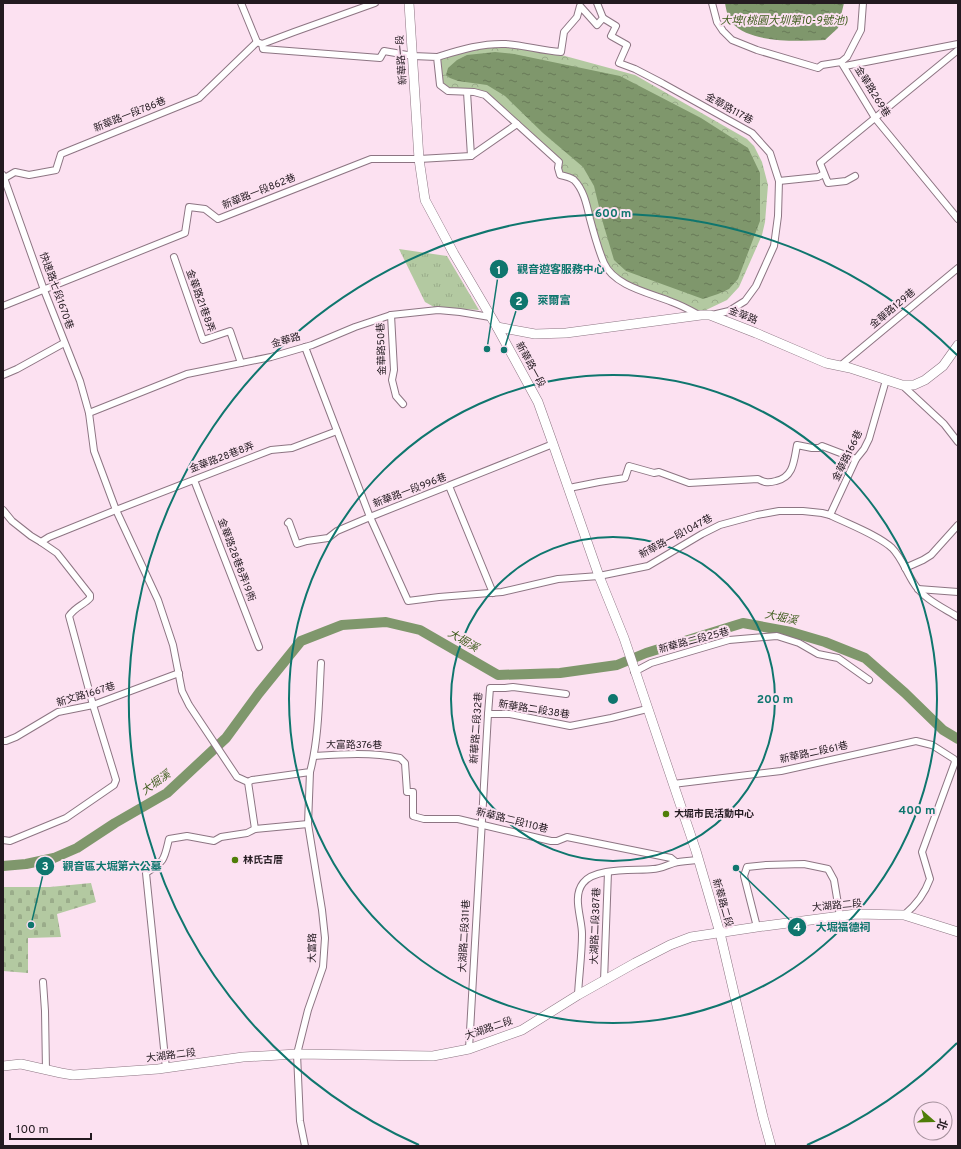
<svg xmlns="http://www.w3.org/2000/svg" width="961" height="1149" font-family="Overpass,'Noto Sans TC',sans-serif">
<defs>
<pattern id="grass-tufts" width="24" height="20" patternUnits="userSpaceOnUse"><rect width="24" height="20" fill="#b3c9a1"/><path d="M3 7l-1-3M5 7V3M7 7l1-3M15 17l-1-3M17 17v-4M19 17l1-3" fill="none" stroke="#9aac8a"/></pattern>
<pattern id="cemetery-stones" width="16" height="16" patternUnits="userSpaceOnUse"><rect width="16" height="16" fill="#b3c9a1"/><path d="M2 7V4a2 2 0 0 1 4 0v3zM10 15v-3a2 2 0 0 1 4 0v3z" fill="#9aac8a"/></pattern>
<pattern id="park-crowns" width="20" height="18" patternUnits="userSpaceOnUse"><rect width="20" height="18" fill="#b3c9a1"/><path d="M2 6a3 3 0 1 1 6 0M12 15a3 3 0 1 1 6 0" fill="none" stroke="#9aac8a"/></pattern>
<pattern id="water-ripples" width="26" height="14" patternUnits="userSpaceOnUse"><rect width="26" height="14" fill="#7f976c"/><path d="M2 4q2-2 4 0t4 0M15 11q2-2 4 0t4 0" fill="none" stroke="#687a58"/></pattern>
</defs>
<rect width="100%" height="100%" fill="#fce1f1"/>
<path fill="url(#grass-tufts)" d="M399 249 447 256 479 310 434 307 425 302Z"/>
<path fill="url(#cemetery-stones)" d="M91 883 96 902 57 914 61 937 28 938V973L3 971V887H50Z"/>
<path fill="url(#park-crowns)" d="M493 44 554 53 635 75 747 139 754 146 762 162 768 185 765 222 762 235 739 287 727 300 706 310V315L618 279 605 264 579 186 561 174 559 162 486 95 444 88 436 57Z"/>
<g fill="url(#water-ripples)">
<path d="M725 3H844L838 28 825 40C798 41 752 44 732 23 728 19 726 9 725 3Z"/>
<path d="M495 52 514 54 620 76 701 118 748 148 760 173V221L738 279 729 289 718 294 703 299 626 271 614 260 603 223 594 186 583 167 543 133 505 96 487 85 458 81 450 78 446 75 448 68 457 60 467 55Z"/>
</g>
<g fill="none" stroke-linecap="round" stroke-linejoin="round">
<path stroke="#7f976c" stroke-width="10" d="M3 866 26 864 54 858 77 848 115 823 167 793 226 738 259 693 301 641 342 625 386 622 420 630 498 675 560 673 617 665 646 653 743 623 791 632 825 642 865 658 905 693 943 730 958 739"/>
<defs>
<g id="street">
<path d="M241 3 257 42 262 44 263 49 380 58 384 51 413 56 437 57 440 85 448 91 474 92 485 95 559 162 558 168 560 175C565 176 570 177 574 180 584 190 587 206 590 219 594 234 598 249 604 263 614 286 650 293 672 302 681 305 690 310 699 315"/>
<path d="M712 3 717 22 723 31 732 40 757 50 818 68 822 65 841 62 875 118 958 219"/>
<path d="M603 18 616 26 611 36 627 45 619 63 635 69 662 83 752 133 770 153 779 181 778 216 774 246 756 286 745 301 729 311 712 315"/>
<path d="M262 44 294 32 375 3"/>
<path d="M437 57C460 50 482 43 506 44 524 45 542 51 561 52L564 32 577 17 580 6 597 25 603 18 597 3"/>
<path d="M841 62 847 57 861 30 863 3"/>
<path d="M845 66 958 44"/>
<path d="M467 92 471 156"/>
<path d="M3 175 44 290 80 381 89 413 94 451 116 510 158 600 173 645 182 691 189 705 237 777 248 782 252 780 310 772C319 738 319 698 321 663"/>
<path d="M855 176 846 181 828 183 820 163 958 50"/>
<path d="M3 179 15 172 29 175 56 170 61 154 199 98 257 42"/>
<path d="M779 181 818 177 824 174"/>
<path d="M174 257 203 340 230 331 241 363"/>
<path d="M3 306 185 233 189 207 205 209 218 219 371 159H419L471 156 517 124"/>
<path d="M391 315 394 370 392 380 396 396 403 404"/>
<path d="M305 347 370 517 408 601 439 597 502 592 558 579 599 576 648 566 702 534 720 525 757 515 779 511H803L822 513 830 515C848 524 878 535 892 548 901 557 906 571 913 582 923 599 942 607 958 617"/>
<path d="M840 366 958 268"/>
<path d="M3 375 17 369 64 343"/>
<path d="M902 385 944 424 958 442"/>
<path d="M89 413 187 374 271 357 312 345 355 327 391 315 438 310 460 312 490 317"/>
<path d="M194 480 259 647"/>
<path d="M449 486 493 593"/>
<path d="M569 488 599 482 625 478 629 466 654 473 659 472 689 483 758 479C765 483 769 483 776 481 794 477 794 460 797 445L812 448H819L822 446 856 459"/>
<path d="M3 510 12 521 31 536 41 542 57 553 90 595V598C84 605 76 606 69 616L93 705 116 780 114 785 66 818 10 841 3 840"/>
<path d="M830 515 856 459 864 449 869 439 886 380"/>
<path d="M288 523 289 522 297 544 307 541 328 538 337 531 370 517 553 444"/>
<path d="M41 542 49 537 116 510 271 450 292 448 337 431"/>
<path d="M905 568 923 560 931 555 958 525"/>
<path d="M918 589 958 592"/>
<path d="M634 672 651 663 729 640 777 636 799 643 818 654 838 658 869 680"/>
<path d="M488 714H510L570 726 611 718 647 709"/>
<path d="M3 741H6L16 737 58 712 93 705 179 673"/>
<path d="M314 756C343 754 372 752 400 758L405 763 407 792H413V816L424 819H458L551 841H557L567 837 671 858 676 862"/>
<path d="M248 782 255 829 308 824"/>
<path d="M673 784 781 771 916 741 932 745 954 759 955 762 922 852 930 879C925 893 915 906 904 915"/>
<path d="M757 927 744 876 747 867 766 865 804 864 828 869 834 880 840 916"/>
<path d="M604 981 608 872"/>
<path d="M43 982 45 1011 46 1070"/>
<path d="M578 995C579 975 582 954 582 934 582 918 572 897 583 883 595 867 635 871 653 869 660 869 667 865 674 863 681 861 690 861 698 860"/>
<path d="M469 1049 488 714 490 688H505L513 687 566 694"/>
<path d="M166 1068 146 873C165 861 164 860 169 839L187 836 214 841 221 837 247 833 255 829"/>
<path d="M305 1146 300 1121 297 1054 308 1010 323 967 325 938 322 910 308 824 310 772"/>
</g>
<g id="secondary">
<path d="M409 3 419 159 425 200 454 254 497 327 538 402 553 444 599 576 624 638 696 851 720 933 763 1117 771 1146"/>
<path d="M497 327 535 334 566 333 701 315H710L756 333 826 363 850 368 902 385H914L925 380 943 366 958 345"/>
<path d="M3 1066 21 1064 61 1073 73 1075 158 1069 243 1057 297 1054 433 1056 469 1049 522 1030 578 995 635 963 670 945 691 937 757 927 856 914 904 915 958 932"/>
</g>
</defs>
<use href="#street" stroke="#8d7583" stroke-width="8"/>
<use href="#secondary" stroke="#8d7583" stroke-width="10"/>
<use href="#street" stroke="#fff" stroke-width="6"/>
<use href="#secondary" stroke="#fff" stroke-width="9"/>
</g>
<g fill="none" stroke="#0f766e" stroke-width="2">
<circle cx="613" cy="699" r="162"/>
<circle cx="613" cy="699" r="324"/>
<path d="M957 1043A486 486 0 0 1 807 1145M419 1145A486 486 0 1 1 957 355"/>
</g>
<g fill="#4f7e08" stroke="#fce1f1" stroke-width="1.5">
<circle cx="666" cy="814" r="4"/>
<circle cx="235" cy="860" r="4"/>
</g>
<g text-anchor="middle" dominant-baseline="central" stroke-width="4" stroke-linejoin="round" paint-order="stroke">
<g font-size="10" fill="#231a20" stroke="#fce1f1">
<text transform="translate(402 60) rotate(-94)">新華路一段</text>
<text transform="translate(872 92) rotate(58)">金華路269巷</text>
<text transform="translate(729 109) rotate(29)">金華路117巷</text>
<text transform="translate(130 115) rotate(-22)">新華路一段786巷</text>
<text transform="translate(259 192) rotate(-22)">新華路一段862巷</text>
<text transform="translate(56 291) rotate(70)">快速路七段1670巷</text>
<text transform="translate(200 301) rotate(70)">金華路21巷8弄</text>
<text transform="translate(893 309) rotate(-40)">金華路129巷</text>
<text transform="translate(743 316) rotate(21)">金華路</text>
<text transform="translate(286 341) rotate(-16)">金華路</text>
<text transform="translate(382 349) rotate(-92)">金華路50巷</text>
<text transform="translate(530 365) rotate(61)">新華路一段</text>
<text transform="translate(848 456) rotate(-64)">金華路166巷</text>
<text transform="translate(222 458) rotate(-21)">金華路28巷8弄</text>
<text transform="translate(410 491) rotate(-21)">新華路一段996巷</text>
<text transform="translate(676 537) rotate(-28)">新華路一段1047巷</text>
<text transform="translate(236 560) rotate(69)">金華路28巷8弄19衖</text>
<text transform="translate(694 641) rotate(-15)">新華路二段25巷</text>
<text transform="translate(86 695) rotate(-17)">新文路1667巷</text>
<text transform="translate(534 710) rotate(9)">新華路二段38巷</text>
<text transform="translate(477 728) rotate(-86)">新華路二段32巷</text>
<text x="354" y="745">大富路376巷</text>
<text transform="translate(814 753) rotate(-12)">新華路二段61巷</text>
<text transform="translate(512 821) rotate(14)">新華路二段110巷</text>
<text transform="translate(722 903) rotate(74)">新華路二段</text>
<text transform="translate(837 906) rotate(-5)">大湖路二段</text>
<text transform="translate(596 926) rotate(-88)">大湖路二段387巷</text>
<text transform="translate(465 936) rotate(-87)">大湖路二段311巷</text>
<text transform="translate(313 948) rotate(-89)">大富路</text>
<text transform="translate(489 1029) rotate(-19)">大湖路二段</text>
<text transform="translate(171 1056) rotate(-7)">大湖路二段</text>
</g>
<g font-size="10" font-weight="bold" fill="#231a20" stroke="#fce1f1" text-anchor="start">
<text x="674" y="814">大堀市民活動中心</text>
<text x="243" y="860">林氏古厝</text>
</g>
<g font-size="11" font-style="italic" fill="#3f5e1e" stroke="#fce1f1">
<text x="784" y="21">大埤(桃園大圳第10-9號池)</text>
<text transform="translate(781 618) rotate(12)">大堀溪</text>
<text transform="translate(463 641) rotate(30)">大堀溪</text>
<text transform="translate(156 783) rotate(-36)">大堀溪</text>
</g>
</g>
<circle cx="613" cy="699" r="6" fill="#0f766e" stroke="#fce1f1" stroke-width="2"/>
<g font-size="12" text-anchor="middle" font-weight="bold" fill="#0f766e" stroke="#fce1f1" stroke-width="4" stroke-linejoin="round" paint-order="stroke">
<text x="613" y="217">600 m</text>
<text x="775" y="703">200 m</text>
<text x="917" y="814">400 m</text>
</g>
<path fill="none" stroke="#0f766e" stroke-width="1.5" d="M487 349L499 269M504 350L519 301M31 925L45 866M736 868L797 927"/>
<g fill="#0f766e" stroke="#fce1f1" stroke-width="1.5">
<circle cx="487" cy="349" r="4"/>
<circle cx="504" cy="350" r="4"/>
<circle cx="31" cy="925" r="4"/>
<circle cx="736" cy="868" r="4"/>
<circle cx="499" cy="269" r="10"/>
<circle cx="519" cy="301" r="10"/>
<circle cx="45" cy="866" r="10"/>
<circle cx="797" cy="927" r="10"/>
</g>
<g font-size="12" text-anchor="middle" font-weight="bold" fill="#fff">
<text x="499" y="274">1</text>
<text x="519" y="305">2</text>
<text x="45" y="870">3</text>
<text x="797" y="931">4</text>
</g>
<g font-size="11" text-anchor="middle" font-weight="bold" fill="#0f766e" stroke="#fce1f1" stroke-width="4" stroke-linejoin="round" paint-order="stroke">
<text x="561" y="273">觀音遊客服務中心</text>
<text x="554" y="304">萊爾富</text>
<text x="112" y="870">觀音區大堀第六公墓</text>
<text x="843" y="931">大堀福德祠</text>
</g>
<rect width="961" height="1149" fill="none" stroke="#231a20" stroke-width="8"/>
<g transform="translate(933 1121) rotate(110)"><circle r="19" fill="#fce1f1" stroke="#a5919d"/>
<path d="M0-3L7 15L0 10L-7 15Z" fill="#4f7e08"/>
<text y="-6" font-size="11" font-weight="bold" text-anchor="middle" fill="#231a20">北</text>
</g>
<path d="M10 1133v6h81v-6" fill="none" stroke="#231a20" stroke-width="2"/>
<text x="16" y="1133" font-size="12" fill="#231a20" stroke="#fce1f1" stroke-width="3" paint-order="stroke">100 m</text>
</svg>
